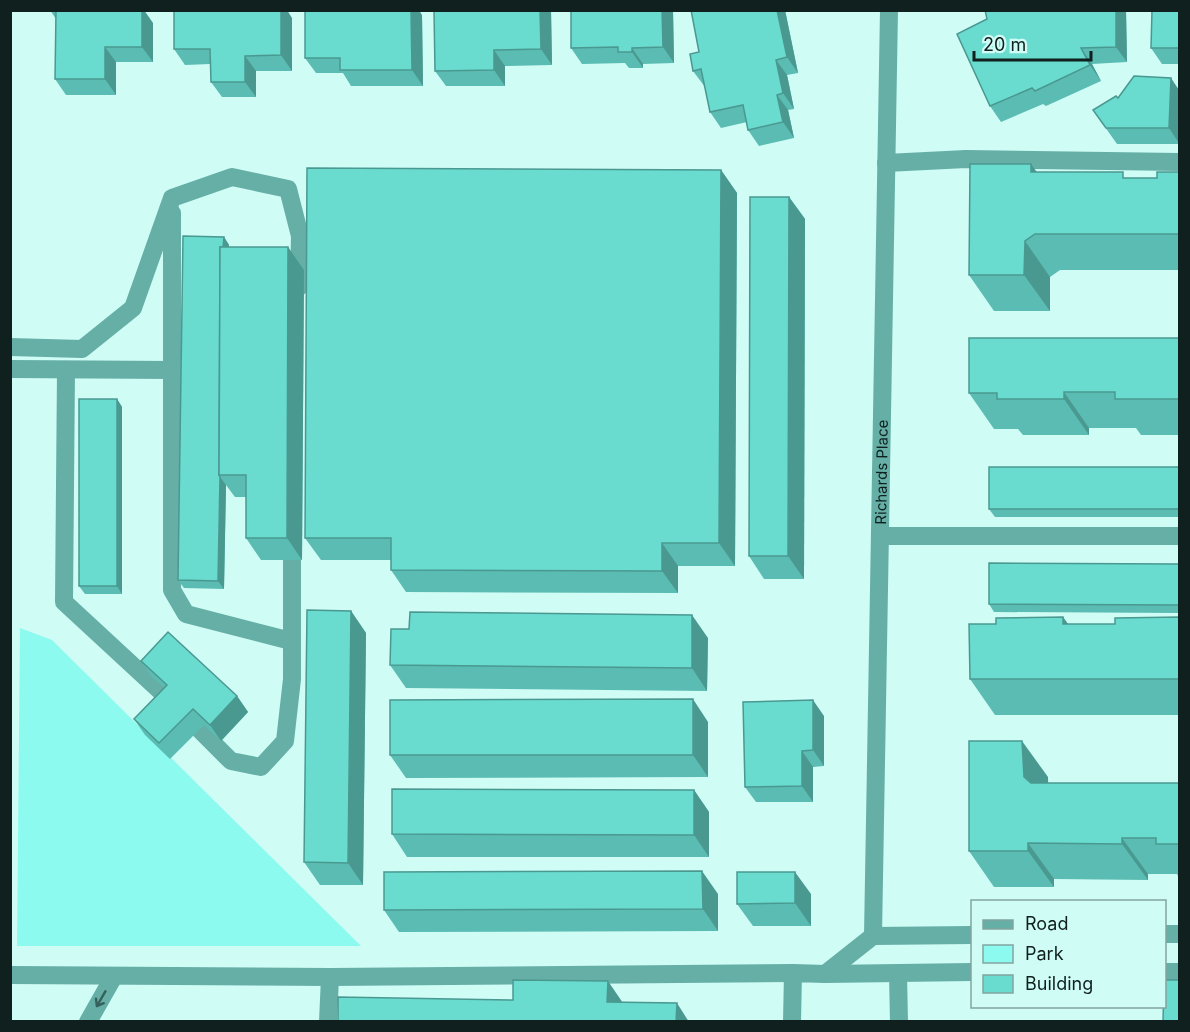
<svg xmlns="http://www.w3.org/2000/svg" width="1190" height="1032" font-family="Inter,sans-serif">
<rect width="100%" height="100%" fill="#d0fcf6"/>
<path fill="#8cfaee" d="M20 628 52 640 361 946H17Z"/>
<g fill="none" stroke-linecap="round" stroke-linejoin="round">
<g stroke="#66afa6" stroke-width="18">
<path d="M886 163 966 159 1180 162"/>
<path d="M172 213V370"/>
<path d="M10 347 82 349 133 308 172 198 232 177 288 189 300 236 299 287"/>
<path d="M10 369 172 370V590L186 614 291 641"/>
<path d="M66 370 64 602 170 700 231 761 261 767 285 741 292 679V537"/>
<path d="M880 536H1180"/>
<path d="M1164 934H1180"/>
<path id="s1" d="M873 936 889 10"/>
<path d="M1164 972H1180"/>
<path d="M898 973 899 1022"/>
<path d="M825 974 972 972"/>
<path d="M10 975 330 977 793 973"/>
<path d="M88 1022 114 976"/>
<path d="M328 1022 330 977"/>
<path d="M792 1022 793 973 825 974 873 936 972 935"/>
</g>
</g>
<g fill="#5abcb2">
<path d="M50 10 153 23V62H116V95H66L55 79 56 19Z"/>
<path d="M551 10 552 65 505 66V86H446L435 71Z"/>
<path d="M571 10H673L674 63 643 64V68H629L625 63 582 64 571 48Z"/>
<path d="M691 10H785L798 73 787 75 794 109 788 110 794 138 759 146 748 130 747 122 721 128 710 112 705 87 693 71 699 52Z"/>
<path d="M1126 10 1127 62 1092 64 1101 81 1046 106 1043 104 1001 122 990 106 987 19Z"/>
<path d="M1179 10V64H1162L1151 48Z"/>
<path d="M422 15 423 86H351L343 73H316L305 58Z"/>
<path d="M292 18V71H256V97H222L211 82 210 64 185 65 174 49Z"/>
<path d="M1179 90V144H1117L1093 110 1118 98Z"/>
<path d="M1031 164 1036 172 1128 178H1157L1179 172V270H1060L1050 277V311H994L969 275Z"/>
<path d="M721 170 737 193 735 566H678V593L406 592 391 570V560H321L305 538Z"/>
<path d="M789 197 805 219 804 579H764L749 556Z"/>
<path d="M224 237 229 245V247H288L304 270 302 560H261L246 538V497H235L226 485 224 589 184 588 178 580Z"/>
<path d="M1179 338V435H1141L1136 428H1089V435H1023L1018 429H994L969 393Z"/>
<path d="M117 399 122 407V594H85L79 586Z"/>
<path d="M1179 467V517H995L989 509Z"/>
<path d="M1179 564V613L994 612 989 604Z"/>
<path d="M351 611 366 633 363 885H320L304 862Z"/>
<path d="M1063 617 1068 624H1115L1179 617V715H995L970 679 996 624Z"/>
<path d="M708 638 707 691 406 688 390 665Z"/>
<path d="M141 661 237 696 248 712 221 741 204 725 170 759 145 735 134 719 165 688 152 677Z"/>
<path d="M824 716V766L813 767V802H756L745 787Z"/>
<path d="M708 722V777L406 778 390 755Z"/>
<path d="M1048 777V783H1179V878L1177 874H1148V880L1054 879V887H994L969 851Z"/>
<path d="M694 790 709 812V857H407L392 834Z"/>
<path d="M718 894V931L399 932 384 910Z"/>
<path d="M811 894V926H753L737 904Z"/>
</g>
<g fill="#4a9991">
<path d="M142 10H144L153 23V62L142 47Z"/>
<path d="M281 10H287L292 18V71L281 55Z"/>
<path d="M411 10H419L422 15 423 86 412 70Z"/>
<path d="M540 10H551L552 65 541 49Z"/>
<path d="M662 10H673L674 63 663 47Z"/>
<path d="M777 10H785L798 73 787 57Z"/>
<path d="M1116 10H1126L1127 62 1116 47Z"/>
<path d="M105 47 116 62V95L105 79Z"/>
<path d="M632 48 643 64V68L632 52Z"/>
<path d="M1081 48 1092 64 1101 81 1090 65Z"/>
<path d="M494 50 505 66V86L494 70Z"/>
<path d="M245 56 256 71V97L245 82Z"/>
<path d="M776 60 787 75 794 109 783 93Z"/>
<path d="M1171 78 1179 90V143L1169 128Z"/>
<path d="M777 95 788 110 794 138 783 122Z"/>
<path d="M1031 164 1057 200 1031 172Z"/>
<path d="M721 170 737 193 735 566 719 543Z"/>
<path d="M789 197 805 219 804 579 788 556Z"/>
<path d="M224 237 229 245 226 475Z"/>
<path d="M1025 241 1050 277V311L1024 275Z"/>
<path d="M288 247 304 270 302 560 287 538Z"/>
<path d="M1064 392 1089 428V435L1064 399Z"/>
<path d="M117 399 122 407V594L117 586Z"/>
<path d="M220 477 226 485 224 589 218 581Z"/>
<path d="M662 543 678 566V593L662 571Z"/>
<path d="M351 611 366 633 363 885 348 863Z"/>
<path d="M692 615 708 638 707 691 692 668Z"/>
<path d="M1063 617 1088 653 1063 624Z"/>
<path d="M237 696 248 712 221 741 210 725Z"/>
<path d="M693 699 708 722V777L693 755Z"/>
<path d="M813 700 824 716V766L813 750Z"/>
<path d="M1022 741 1048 777 1049 813 1024 777Z"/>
<path d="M802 751 813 767V802L802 786Z"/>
<path d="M694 790 709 812V857L694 835Z"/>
<path d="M1122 838 1148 874V880L1122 844Z"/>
<path d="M1028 843 1054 879V887L1028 851Z"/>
<path d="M702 871 718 894V931L703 909Z"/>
<path d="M795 872 811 894V926L795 903Z"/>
<path d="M608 981 627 1009 607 1002Z"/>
<path d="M677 1003 689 1022H676Z"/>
</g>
<g fill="#69dbcf" stroke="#4a9991" stroke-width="1.5">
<path d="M50 10H142V47H105V79H55L56 11Z"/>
<path d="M174 10H281V55L245 56V82H211L210 49H174Z"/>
<path d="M305 10H411L412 70H340V58H305Z"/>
<path d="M434 10H540L541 49 494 50V70L435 71Z"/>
<path d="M571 10H662L663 47 632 48V52H618V47L571 48Z"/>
<path d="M691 10H777L787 57 776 60 783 93 777 95 783 122 748 130 743 105 710 112 701 69 693 71 690 54 699 52Z"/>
<path d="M985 10H1116V47L1081 48 1090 65 1035 91 1032 88 990 106 957 34 987 19Z"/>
<path d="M1152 10H1179V48H1151Z"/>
<path d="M1134 76 1171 78 1169 128H1106L1093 110 1116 96 1118 98Z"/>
<path d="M970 164H1031V172H1123V178H1157V172H1179V234H1035L1025 241 1024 275H969Z"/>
<path d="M307 168 721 170 719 543H662V571L391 570V538H305Z"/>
<path d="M750 197H789L788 556H749Z"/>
<path d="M183 236 224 237 223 247H220L219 475 220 477 218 581 178 580Z"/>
<path d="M220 247H288L287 538H246V475H219Z"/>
<path d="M969 338H1179V399H1115V392H1064V399H997V393H969Z"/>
<rect x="79" y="399" width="38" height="187"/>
<rect x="989" y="467" width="190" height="42"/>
<path d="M989 563 1179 564V605L989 604Z"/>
<path d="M307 610 351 611 348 863 304 862Z"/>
<path d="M410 612 692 615V668L390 665 391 629H409Z"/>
<path d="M1063 617V624H1115V618L1179 617V679H970L969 624H996V618Z"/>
<path d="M168 632 237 696 210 725 193 709 159 743 134 719 167 685 141 661Z"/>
<path d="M693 699V755H390V700Z"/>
<path d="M813 700V750L802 751V786L745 787 743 702Z"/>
<path d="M969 741H1022L1024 777 1031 783H1179V844H1156V838H1122V844L1028 843V851H969Z"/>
<path d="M392 789 694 790V835L392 834Z"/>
<path d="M702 871 703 909 384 910V872Z"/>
<path d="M737 872H795V903L737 904Z"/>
<path d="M513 980 608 981 607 1002 677 1003 676 1022H338V997L513 1000Z"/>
<path d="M1164 980H1179V1022H1163Z"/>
</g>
<defs><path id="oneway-shaft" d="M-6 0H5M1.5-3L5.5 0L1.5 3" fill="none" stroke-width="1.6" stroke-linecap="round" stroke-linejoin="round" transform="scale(1.5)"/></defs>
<use stroke="#36605b" href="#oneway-shaft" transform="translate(101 999) rotate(120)"/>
<g text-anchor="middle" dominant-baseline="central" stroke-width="6" stroke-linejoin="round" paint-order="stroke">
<g font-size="15" fill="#0f201e" stroke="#d0fcf6">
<text stroke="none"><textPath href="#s1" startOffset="464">Richards Place</textPath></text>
</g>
</g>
<rect width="1190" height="1032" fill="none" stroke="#0f201e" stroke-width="24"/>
<rect x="971" y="900" width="195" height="108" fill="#d0fcf6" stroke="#83a4a0" stroke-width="1.5"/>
<rect x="983" y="920" width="30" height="9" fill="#66afa6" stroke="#83a4a0" stroke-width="1.5"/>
<text x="1025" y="930" font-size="18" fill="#0f201e">Road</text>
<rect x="983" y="945" width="30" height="18" fill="#8cfaee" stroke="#83a4a0" stroke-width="1.5"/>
<text x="1025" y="960" font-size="18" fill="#0f201e">Park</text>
<rect x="983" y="975" width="30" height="18" fill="#69dbcf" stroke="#83a4a0" stroke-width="1.5"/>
<text x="1025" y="990" font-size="18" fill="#0f201e">Building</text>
<path d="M974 51v9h117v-9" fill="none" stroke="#0f201e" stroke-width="3"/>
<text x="983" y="51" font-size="18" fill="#0f201e" stroke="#d0fcf6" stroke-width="4.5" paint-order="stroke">20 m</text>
</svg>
